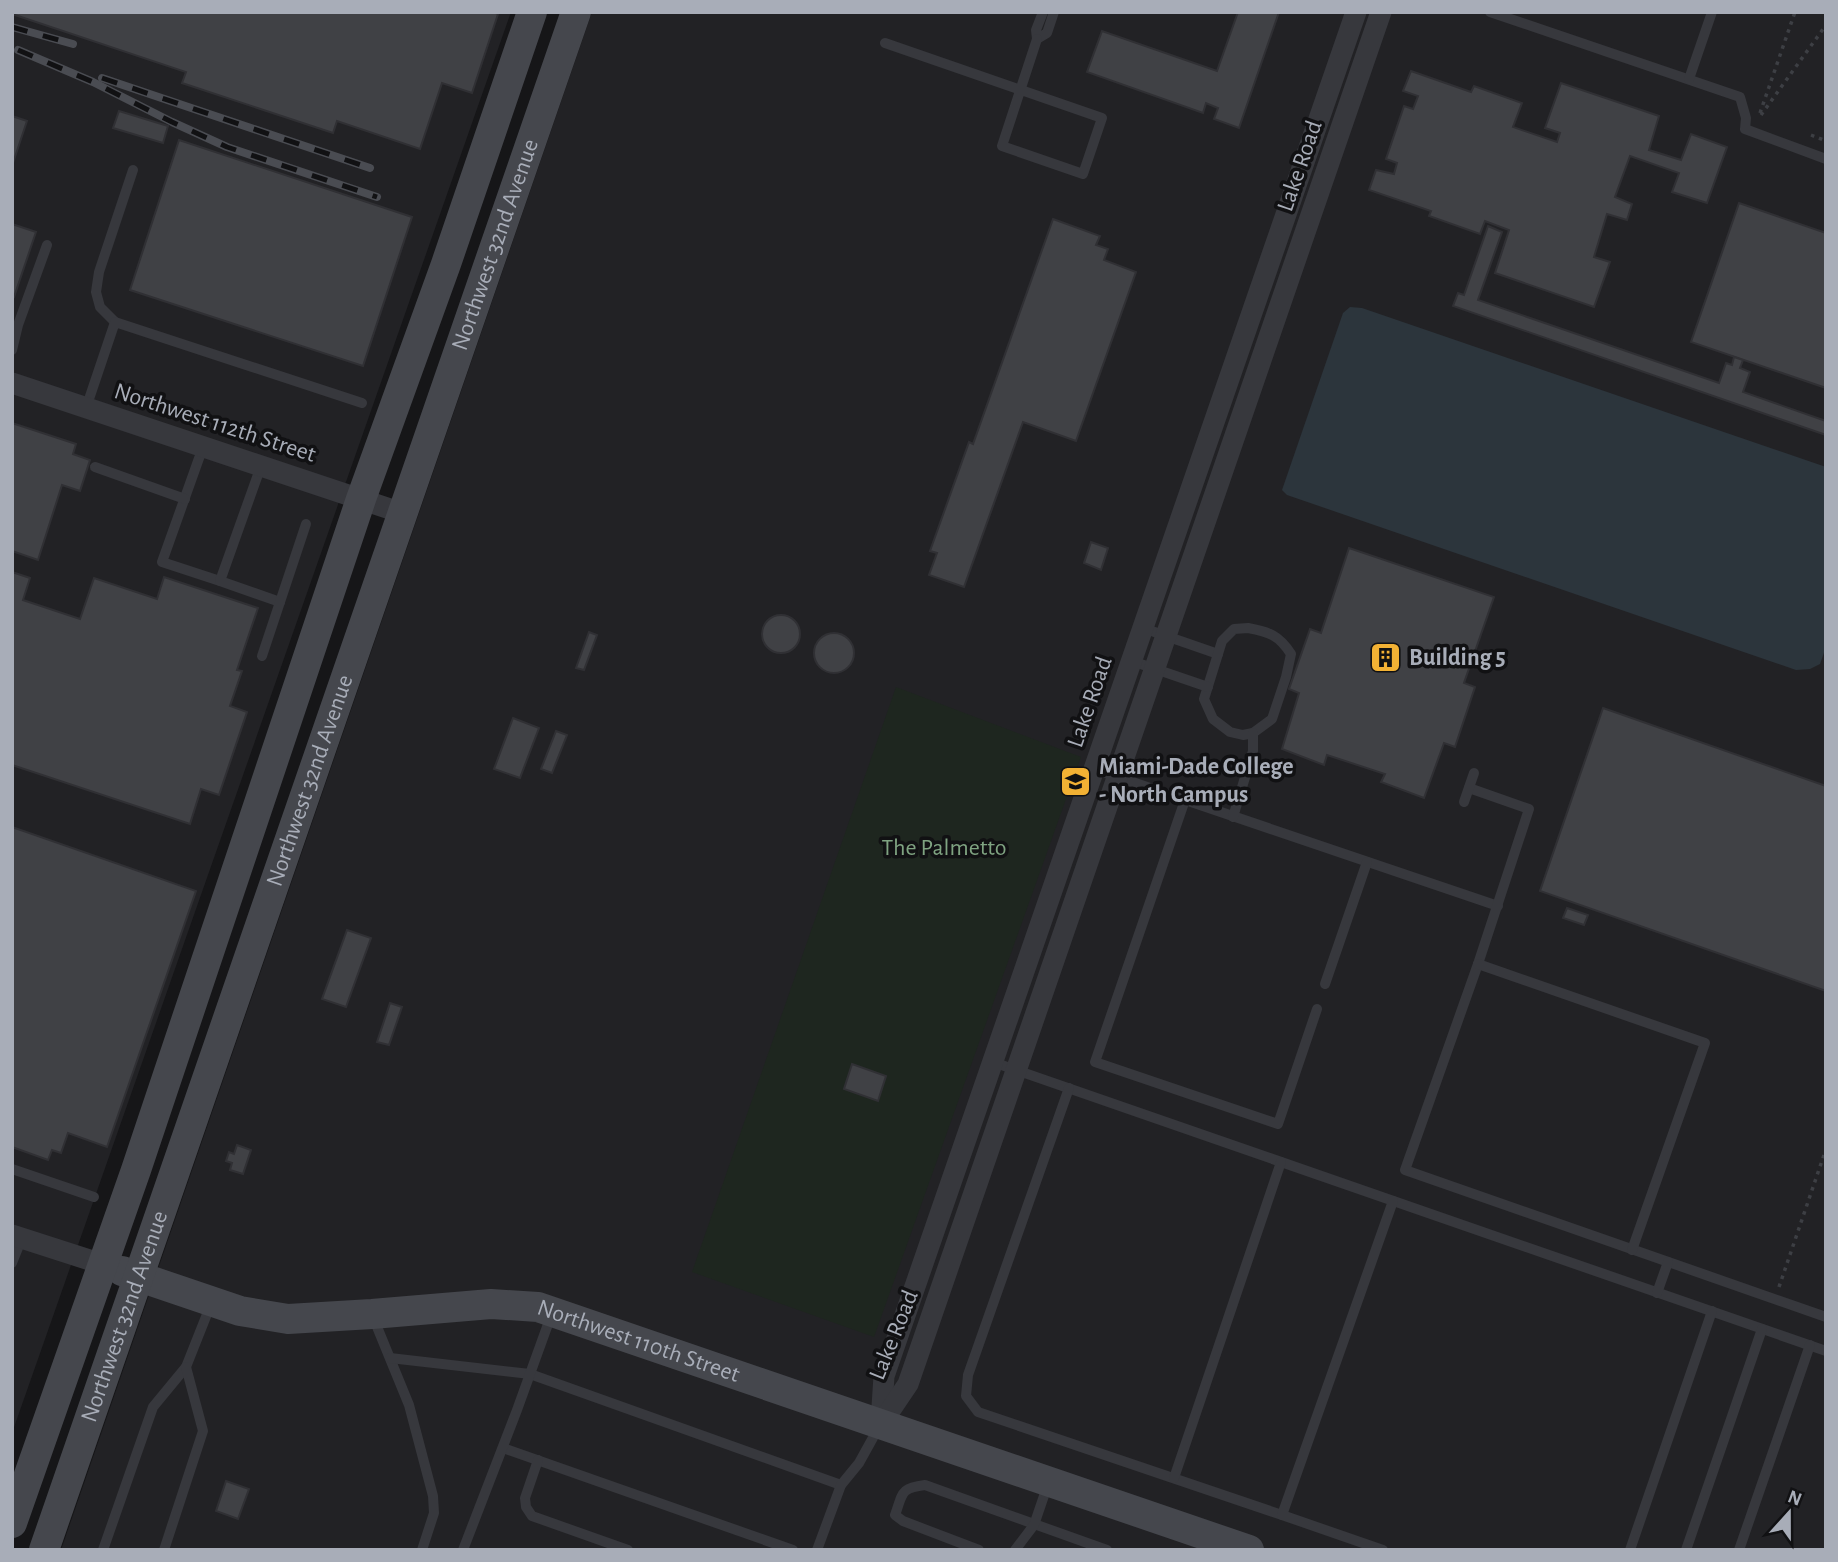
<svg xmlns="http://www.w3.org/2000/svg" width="1838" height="1562" font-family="'Alegreya Sans',sans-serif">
<rect width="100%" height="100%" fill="#161618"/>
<g fill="#222225">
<path d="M12 12H511L12 1433Z"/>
<path d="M592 12H1826V1550H61Z"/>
</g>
<path fill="#1e261f" d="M896 687 1081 757 874 1337 692 1272Z"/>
<path fill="#2c353c" d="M1350 307 1362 308 1826 467V647L1820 664 1810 669 1796 670 1287 495 1282 490 1343 313Z"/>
<g fill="#404145" stroke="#303034" stroke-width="2">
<path d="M12 12H494L498 14 472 93 442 83 420 149 337 121 333 133 182 83 186 72 12 14Z"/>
<path d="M1238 12H1279L1239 128 1214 119 1218 108 1206 103 1203 113 1087 72 1102 31 1217 71Z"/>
<path d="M1411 71 1471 92 1474 86 1522 103 1513 127 1557 142 1560 133 1545 128 1561 83 1659 116 1649 150 1681 160 1691 134 1727 147 1707 203 1672 192 1679 173 1630 156 1615 197 1632 204 1627 220 1607 214 1594 257 1610 262 1594 307 1495 273 1509 230 1485 221 1480 234 1429 216 1431 211 1369 190 1376 170 1394 174 1397 163 1386 159 1404 106 1413 109 1418 96 1403 91Z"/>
<path d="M119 111 168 126 163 143 113 128Z"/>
<path d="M12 116 27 121 12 166Z"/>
<path d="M179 140 412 217 363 366 130 290Z"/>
<path d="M1739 203 1826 233V388L1691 342Z"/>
<path d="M1053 219 1100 236 1096 245 1108 249 1104 260 1136 272 1076 441 1023 422 964 587 929 575 937 553 930 551 969 442 973 444Z"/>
<path d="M12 224 36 232 14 297 12 296Z"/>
<path d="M1488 226 1502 232 1478 300 1719 383 1726 363 1732 365 1734 357 1743 360 1740 368 1750 372 1743 392 1826 421V435L1453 306 1458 293 1464 295Z"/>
<path d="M12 423 76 444 73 454 90 460 80 491 62 485 38 560 12 551Z"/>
<path d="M1091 542 1108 548 1101 570 1084 563Z"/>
<path d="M1349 548 1494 597 1464 683 1475 687 1455 747 1444 743 1424 798 1381 782 1385 774 1327 755 1324 765 1282 749 1299 693 1289 689 1310 629 1321 633Z"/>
<path d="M12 572 30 578 23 600 80 619 94 578 157 599 164 577 258 608 237 670 242 671 230 706 247 712 219 795 201 789 190 824 12 765Z"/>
<circle cx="781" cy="634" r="19"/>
<path d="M589 632 597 635 584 670 576 668Z"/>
<circle cx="834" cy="653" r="20"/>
<path d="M1603 708 1826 786V991L1540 891Z"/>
<path d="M513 718 539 728 520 778 494 769Z"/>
<path d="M556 731 567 735 552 773 541 769Z"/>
<path d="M12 827 196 891 107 1147 68 1133 61 1153 52 1150 48 1160 12 1147Z"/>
<path d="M1567 908 1588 915 1584 925 1563 918Z"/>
<path d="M347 930 371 938 346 1007 322 999Z"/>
<path d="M390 1003 402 1007 389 1045 377 1042Z"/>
<path d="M852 1064 886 1076 878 1101 844 1089Z"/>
<path d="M237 1145 251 1150 243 1174 230 1170 232 1163 226 1161 229 1152 234 1154Z"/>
<path d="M226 1481 249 1489 238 1519 216 1511Z"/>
</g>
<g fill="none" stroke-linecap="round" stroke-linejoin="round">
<g stroke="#3d3f44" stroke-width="3.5" stroke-dasharray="3.5 5" stroke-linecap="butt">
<path d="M1760 113 1795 12"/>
<path d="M1761 115 1826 25"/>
<path d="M1811 135 1826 141"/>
<path d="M1779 1287 1826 1149"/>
</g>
<g stroke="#37383d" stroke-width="10">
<path d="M1043 12 1036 30 1037 39 1047 33 1054 12"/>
<path d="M1490 12 1740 97 1746 118 1745 129 1826 159"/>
<path d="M885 43 1102 118 1083 174 1002 146 1037 39"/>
<path d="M1689 79 1712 12"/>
<path d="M115 322 100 307 96 292 99 272 133 170"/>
<path d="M12 350 18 325 47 245"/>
<path d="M86 408 115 322 362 403"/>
<path d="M203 447 162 562 220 581"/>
<path d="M261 466 220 581 280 602"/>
<path d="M95 467 185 499"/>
<path d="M1143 628 1218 654"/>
<path d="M1248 628C1269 632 1279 635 1291 654L1286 677 1272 719 1253 733 1243 735 1230 732 1213 719 1204 699 1222 641 1234 629Z"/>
<path d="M262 656 306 524"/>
<path d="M1132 661 1208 687"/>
<path d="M1094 769 1498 906"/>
<path d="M1469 788 1529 809 1478 964 1405 1170 1826 1317"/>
<path d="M1185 800 1095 1062 1278 1124 1317 1009"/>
<path d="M1464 802 1474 773"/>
<path d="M1233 817 1253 751V733"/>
<path d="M1478 964 1705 1043 1632 1250"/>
<path d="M1325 984 1367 862"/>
<path d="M993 1062 1826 1351"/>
<path d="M1069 1088 968 1375 966 1396 978 1412 1282 1515"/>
<path d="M12 1169 94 1197"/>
<path d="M12 1263 22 1238"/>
<path d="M1657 1293 1668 1262"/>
<path d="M373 1317 409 1405 433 1496 434 1513 422 1550"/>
<path d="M390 1358 530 1374 841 1485"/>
<path d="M503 1448 793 1550"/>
<path d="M538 1460 525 1498 526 1507 532 1516 628 1550"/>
<path d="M1174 1478 1281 1162"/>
<path d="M103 1550 153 1407 186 1367 211 1304"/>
<path d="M164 1550 203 1431 186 1367"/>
<path d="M463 1550 517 1410 552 1313"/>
<path d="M817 1550 841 1485 859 1463 880 1425"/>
<path d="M979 1550 903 1521 895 1515C903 1493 900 1488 925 1485L1107 1550"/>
<path d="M1015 1550 1034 1525 1048 1484"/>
<path d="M1383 1550 1282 1515 1393 1201"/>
<path d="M1630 1550 1712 1311"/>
<path d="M1686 1550 1762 1329"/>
<path d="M1739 1550 1810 1345"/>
</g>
<g stroke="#37383d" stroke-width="21">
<path d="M12 383 402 513"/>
<path d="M12 1235 102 1264"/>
<path d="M881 1422 884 1376 1356 12"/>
<path d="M881 1424 908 1384 1381 12"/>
</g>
<g stroke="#45474d" stroke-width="30">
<path id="s1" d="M122 1271 240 1311 288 1319 372 1314 491 1304 538 1307 1249 1550"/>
<path d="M12 1523 136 1170 361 499 446 264 532 12"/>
<path id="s2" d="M44 1550 576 12"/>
</g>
<defs>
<g id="rail">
<path d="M12 27 73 44"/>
<path d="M18 50 93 82 172 122 227 147 377 197"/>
<path d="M102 78 370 168"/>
</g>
</defs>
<use href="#rail" stroke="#4a4c52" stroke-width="8"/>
<use href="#rail" stroke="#111113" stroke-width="5" stroke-dasharray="16" stroke-linecap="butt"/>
</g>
<defs>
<symbol id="building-square" viewBox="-11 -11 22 22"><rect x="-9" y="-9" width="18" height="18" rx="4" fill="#f2b134" stroke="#111113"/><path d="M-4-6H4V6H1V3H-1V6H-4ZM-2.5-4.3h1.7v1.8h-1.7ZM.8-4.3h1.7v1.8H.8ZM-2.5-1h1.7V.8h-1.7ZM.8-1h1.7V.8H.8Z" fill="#111"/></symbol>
<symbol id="university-square" viewBox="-11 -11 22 22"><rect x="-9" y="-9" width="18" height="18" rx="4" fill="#f2b134" stroke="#111113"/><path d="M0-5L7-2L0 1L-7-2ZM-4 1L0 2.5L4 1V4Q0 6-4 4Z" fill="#111"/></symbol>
</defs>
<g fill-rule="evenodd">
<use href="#building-square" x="1368" y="640" width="35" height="35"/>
<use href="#university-square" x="1058" y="764" width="35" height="35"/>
</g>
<g text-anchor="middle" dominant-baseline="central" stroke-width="7" stroke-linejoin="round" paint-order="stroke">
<g font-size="24" fill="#a8adb8" stroke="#111113">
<text transform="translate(1300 166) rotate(-71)">Lake Road</text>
<text stroke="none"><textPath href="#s2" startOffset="1381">Northwest 32nd Avenue</textPath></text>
<text transform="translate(215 423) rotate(18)">Northwest 112th Street</text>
<text transform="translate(1090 702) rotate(-71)">Lake Road</text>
<text stroke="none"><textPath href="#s2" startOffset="814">Northwest 32nd Avenue</textPath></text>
<text stroke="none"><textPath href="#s2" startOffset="247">Northwest 32nd Avenue</textPath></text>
<text transform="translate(894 1335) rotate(-68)">Lake Road</text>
<text stroke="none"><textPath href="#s1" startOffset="530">Northwest 110th Street</textPath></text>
</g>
<g font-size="24" font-weight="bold" fill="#a8adb8" stroke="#111113" text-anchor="start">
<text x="1409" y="658">Building 5</text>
<text x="1099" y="767">Miami-Dade College<tspan x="1099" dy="28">- North Campus</tspan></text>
</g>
<g font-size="24" fill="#7fa381" stroke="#111113">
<text x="944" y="848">The Palmetto</text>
</g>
</g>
<rect width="1838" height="1562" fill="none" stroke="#a8adb8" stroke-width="28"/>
<g transform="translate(1789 1513) rotate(21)" stroke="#111113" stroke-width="5" paint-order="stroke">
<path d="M0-5L12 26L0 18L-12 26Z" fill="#a8adb8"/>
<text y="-10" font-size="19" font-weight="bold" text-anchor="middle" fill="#a8adb8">N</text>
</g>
</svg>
